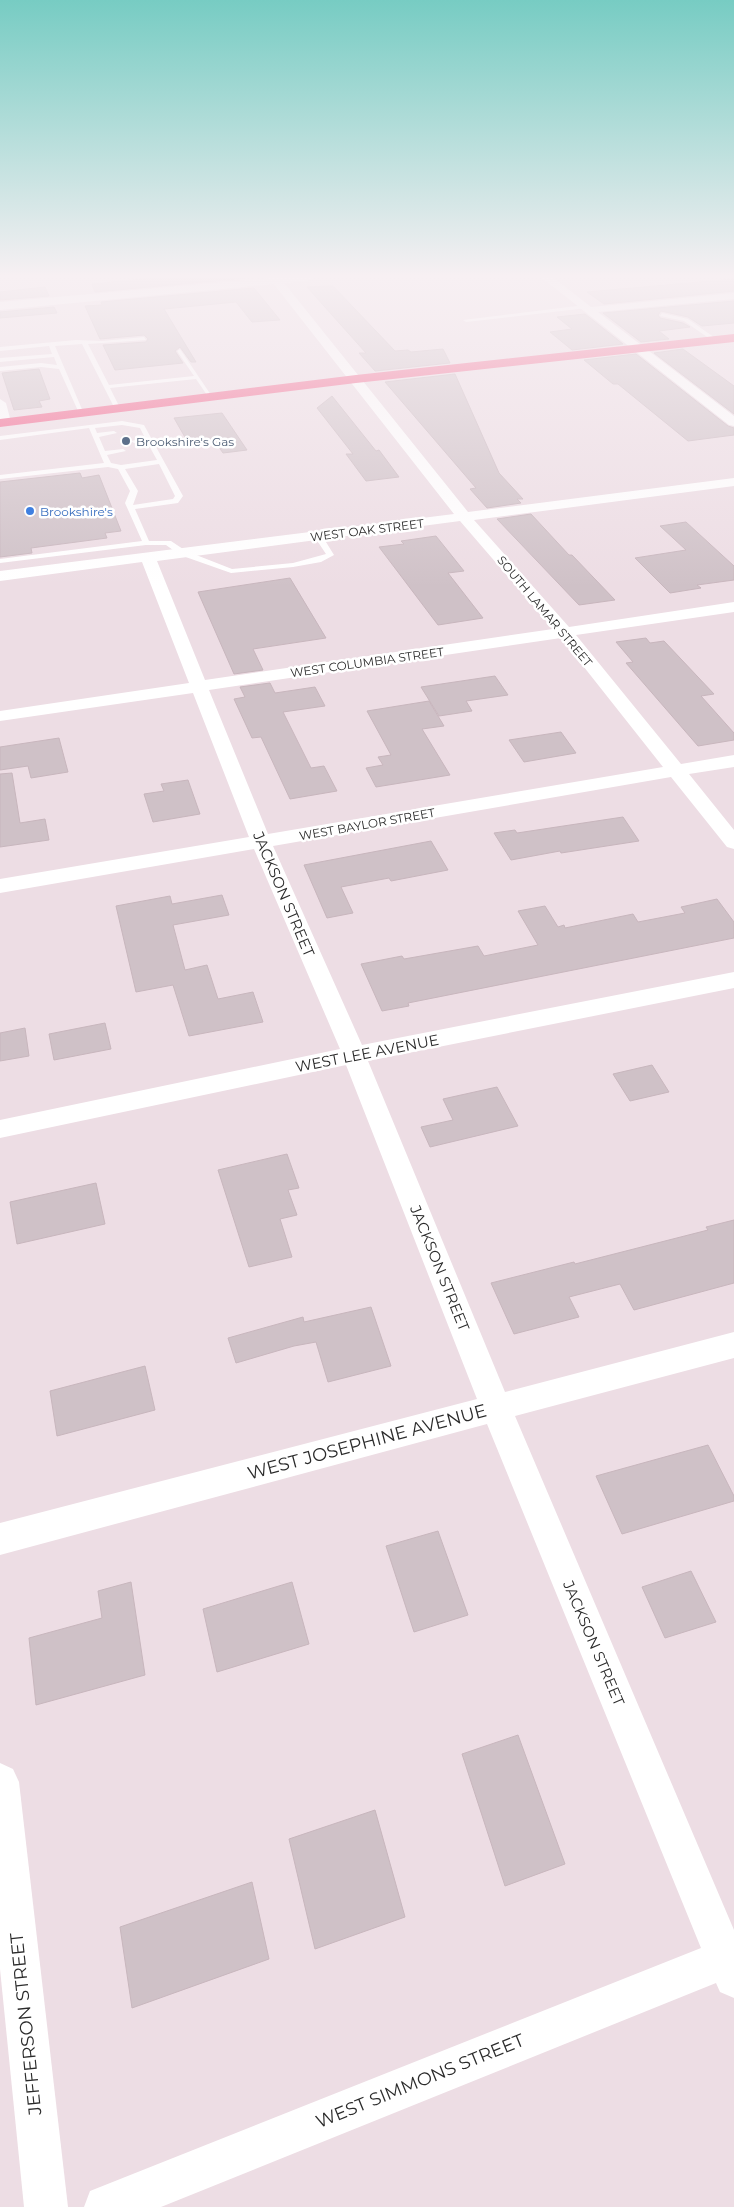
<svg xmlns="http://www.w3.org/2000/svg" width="734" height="2207" font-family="Montserrat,sans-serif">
<rect width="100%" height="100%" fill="#eddde4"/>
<g fill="#cfc1c7" stroke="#c8b6bd">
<path d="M153 278H246L95 292 92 284Z"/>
<path d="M734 279V291L604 304 587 292Z"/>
<path d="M333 286 395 351 408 350 411 352 443 349 450 363 375 371 359 353H366L307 287Z"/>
<path d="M45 287 49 296 0 300V292Z"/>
<path d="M254 288 280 320 252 322 236 302 164 309 196 362H191L180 347 175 351 183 363 115 370 103 345 146 342 148 339 144 335 100 339 85 306 102 305 101 302Z"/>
<path d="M734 301V323L702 326 688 317 661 311 658 315 660 318 683 323 690 327 659 331 669 339 641 342 603 313Z"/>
<path d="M54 307 57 313 0 318V312Z"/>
<path d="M585 314 623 344 572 350 550 332 572 329 557 317Z"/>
<path d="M683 349 734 386V414L654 353Z"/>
<path d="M636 354 728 426 734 428V435L688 441 618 384H613L584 360Z"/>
<path d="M39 369 50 399 39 401 42 407 14 410 2 373Z"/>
<path d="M455 374 499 473 523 499H517L521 503 487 508 470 489 476 488 385 382Z"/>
<path d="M332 396 376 451 379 450 399 477 366 481 346 454H353L317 408Z"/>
<path d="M222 413 247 450 223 453 216 443 190 446 174 418Z"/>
<path d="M80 473 82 478 99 475 121 531 105 533 107 538 31 548 32 553 0 557V482Z"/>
<path d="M531 514 569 555H572L615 600 579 605 497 519Z"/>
<path d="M686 522 734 566V580L697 585 701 588 670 593 635 558 686 550 660 526Z"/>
<path d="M436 536 464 571 448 573 483 618 438 625 379 547 404 544 401 541Z"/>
<path d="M290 578 326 638 253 649 263 670 234 674 198 592Z"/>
<path d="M646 638 650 643 664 641 714 694 701 696 734 733V740L698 746 626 663 633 662 616 642Z"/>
<path d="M495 676 508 695 466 701 472 711 439 716 421 687Z"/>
<path d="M270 683 275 693 315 687 325 706 283 712 311 768 324 766 337 791 290 799 261 737 252 738 234 699 245 697 240 687Z"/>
<path d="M429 701 444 726 422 729 450 775 376 787 366 768 383 765 378 757 391 755 367 711Z"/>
<path d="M561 732 576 753 524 762 509 740Z"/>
<path d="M59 738 68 772 31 778 28 766 0 770V747Z"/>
<path d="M12 773 20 823 45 819 49 840 0 847V774Z"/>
<path d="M188 780 200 814 153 822 144 794 164 791 161 784Z"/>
<path d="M623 817 639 841 561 853 560 851 511 860 494 833 515 830 517 833Z"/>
<path d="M431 841 448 870 391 881 389 878 341 887 353 913 327 918 304 865Z"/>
<path d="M222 895 229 915 173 925 185 970 207 965 218 999 253 992 263 1022 189 1036 173 985 136 992 116 906 170 896 172 904Z"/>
<path d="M717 899 734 922V938L408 1003 409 1006 382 1011 361 964 402 956 404 959 478 946 484 956 538 945 518 911 545 906 558 927 564 925 565 928 633 914 638 922 685 913 681 907Z"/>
<path d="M105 1023 111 1049 54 1060 49 1034Z"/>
<path d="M25 1028 29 1056 0 1061V1033Z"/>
<path d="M652 1065 669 1092 630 1101 613 1074Z"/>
<path d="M497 1087 518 1126 430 1147 421 1127 453 1120 443 1099Z"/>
<path d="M287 1154 299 1188 288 1190 297 1215 280 1219 292 1257 249 1267 218 1170Z"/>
<path d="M96 1183 105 1224 17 1244 10 1202Z"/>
<path d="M734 1220V1283L634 1310 620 1284 569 1297 579 1317 514 1334 491 1283 574 1262 575 1264 708 1230 706 1227Z"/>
<path d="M371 1307 391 1366 328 1382 316 1342 294 1346 236 1363 228 1338 303 1317 304 1322Z"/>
<path d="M145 1366 155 1410 57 1436 50 1391Z"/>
<path d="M708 1445 734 1496V1501L622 1534 596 1476Z"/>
<path d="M438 1531 468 1615 414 1632 386 1546Z"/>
<path d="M691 1571 716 1622 665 1638 642 1587Z"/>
<path d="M131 1582 145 1675 36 1705 29 1638 102 1618 98 1591Z"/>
<path d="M292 1582 309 1644 217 1672 203 1609Z"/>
<path d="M518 1735 565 1864 505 1886 462 1754Z"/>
<path d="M375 1810 405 1917 315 1949 289 1839Z"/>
<path d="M252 1882 269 1959 132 2008 120 1927Z"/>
</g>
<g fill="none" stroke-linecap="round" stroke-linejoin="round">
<g fill="#fff" fill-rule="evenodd">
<path d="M585 305 587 308 466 322 463 320Z"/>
<path d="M662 313 688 319 718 340 713 341 684 321 660 316Z"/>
<path d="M144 337 146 340 88 344 109 385 194 376 177 351 180 349 213 398H209L196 379 110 388 120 408 115 409 82 344 55 346 84 414 79 413 59 369 41 367 0 371V367L41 363 57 365 54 357 0 362V358L52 354 49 346 0 351V347L76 340 102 341Z"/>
<path d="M122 421 144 425 183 496 178 503 135 509 149 541H171L186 551 232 569 293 563 326 554 314 536 318 534H321L334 555 321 562 293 567 231 573 180 555 166 545H146L0 563V559L142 541 125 503 130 491 118 469 108 467 0 479V475L104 463 89 428 0 440V436ZM122 425 140 428 145 438 131 441 134 443 147 442 157 460 121 465 111 463 107 455 126 451 123 449 105 451 99 437 117 433 114 431 97 433 95 428ZM159 464 175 496 173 499 133 505 138 491 125 469Z"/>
</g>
<g fill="#fff" fill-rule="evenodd">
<path d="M542 278H554L591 307 734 293V299L598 312 734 416V426L729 425Z"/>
<path d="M273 279H281L468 512 734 478V486L474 520 569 627 734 602V612L576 635 681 764 734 755V767L689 774 734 830V849L727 847 671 777 273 846 362 1045 734 972V988L368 1061 505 1392 734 1332V1358L515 1416 734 1930V1998L720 1992 716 1983 161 2207H84L90 2191 701 1948 487 1424 0 1555V1523L477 1399 346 1065 0 1138V1120L340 1049 254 849 0 893V879L249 837 193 693 0 721V711L189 683 142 562 0 581V571L454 514 273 283ZM460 521 553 629 205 680 157 561ZM561 638 663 767 268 834 209 690Z"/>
<path d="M0 399 6 403 11 422 10 425 0 424Z"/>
<path d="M0 1763 13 1769 19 1782 68 2207H24L0 1969Z"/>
</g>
<path fill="#fff" fill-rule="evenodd" d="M269 278H313L307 281 0 310V302Z"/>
<path fill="#f15d87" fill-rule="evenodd" d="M734 334V342L356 383 0 427V419L356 375Z"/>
</g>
<linearGradient id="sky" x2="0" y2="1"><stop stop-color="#77ccc3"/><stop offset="0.47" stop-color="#f7f0f3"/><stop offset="1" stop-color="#f7f0f3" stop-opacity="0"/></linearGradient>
<rect width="734" height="587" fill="url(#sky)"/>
<circle fill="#5c6f8a" stroke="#fff" stroke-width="2" cx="126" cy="441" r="5"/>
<circle fill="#3f7fe0" stroke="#fff" stroke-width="2" cx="30" cy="511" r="5"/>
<g text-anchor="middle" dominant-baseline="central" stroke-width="5" stroke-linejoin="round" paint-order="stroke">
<g font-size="12" fill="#4e5e75" stroke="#fff" text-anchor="start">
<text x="136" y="441">Brookshire's Gas</text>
</g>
<g font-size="12" fill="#366cbe" stroke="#fff" text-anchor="start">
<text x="40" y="511">Brookshire's</text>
</g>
<g font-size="12" fill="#2b2b2b" stroke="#fff">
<text transform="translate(367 530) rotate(-7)">WEST OAK STREET</text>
<text transform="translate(545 611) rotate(50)">SOUTH LAMAR STREET</text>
<text transform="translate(367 662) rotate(-8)">WEST COLUMBIA STREET</text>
<text transform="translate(367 824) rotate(-10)">WEST BAYLOR STREET</text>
</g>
<g font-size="15" fill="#2b2b2b" stroke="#fff">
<text transform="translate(284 894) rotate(67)">JACKSON STREET</text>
<text transform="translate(367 1053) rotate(-11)">WEST LEE AVENUE</text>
<text transform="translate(440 1268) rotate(68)">JACKSON STREET</text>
<text transform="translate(594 1643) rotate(67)">JACKSON STREET</text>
</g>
<g font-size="18" fill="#2b2b2b" stroke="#fff">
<text transform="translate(367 1442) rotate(-15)">WEST JOSEPHINE AVENUE</text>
<text transform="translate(26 2024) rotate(-96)">JEFFERSON STREET</text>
<text transform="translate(420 2081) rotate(-22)">WEST SIMMONS STREET</text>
</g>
</g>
</svg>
